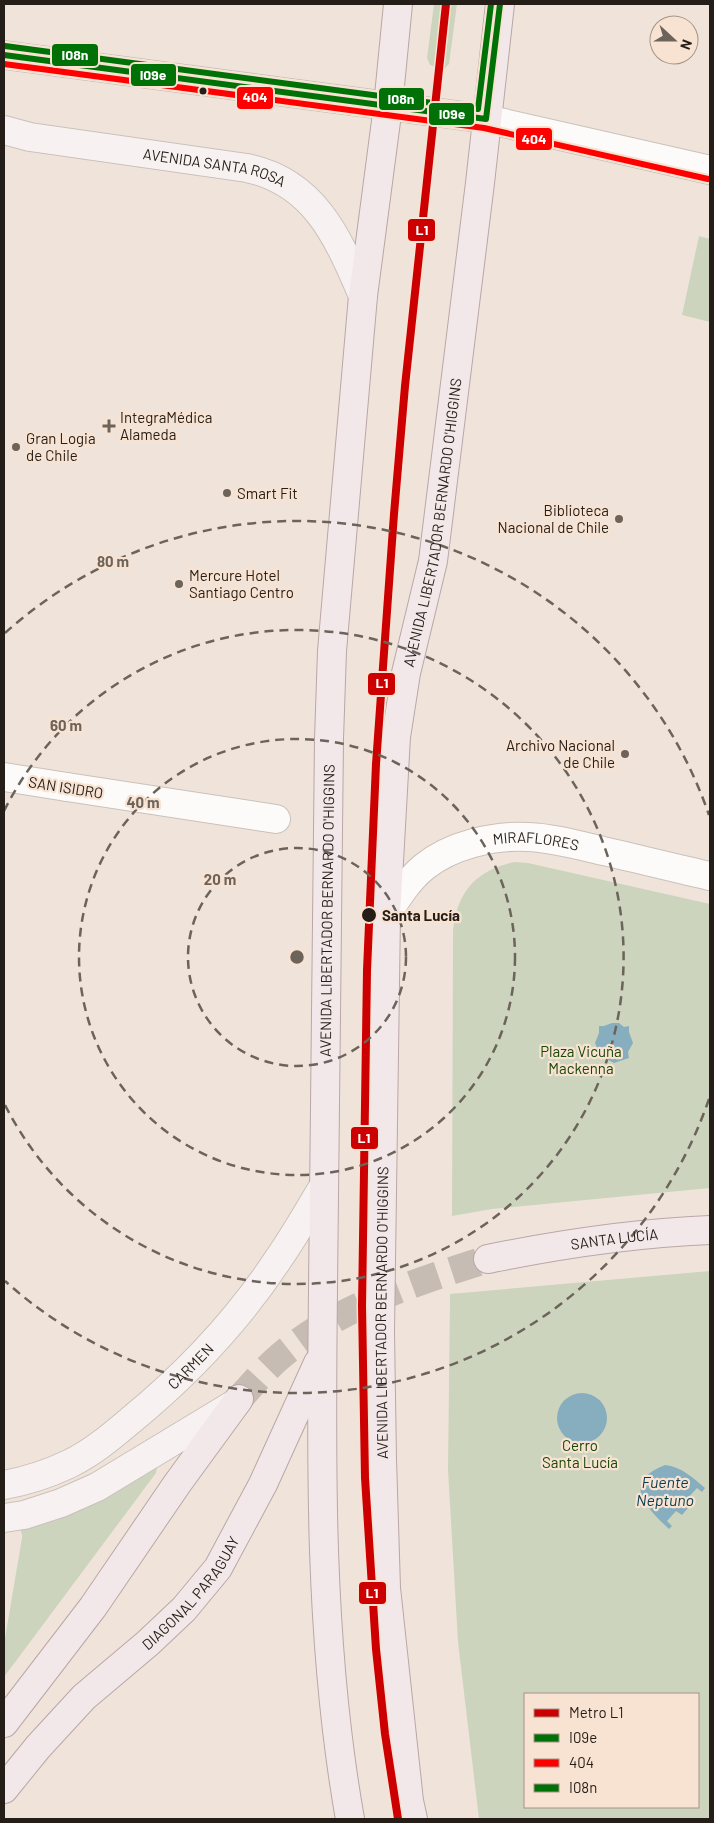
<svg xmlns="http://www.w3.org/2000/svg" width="714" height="1823" font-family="Barlow,sans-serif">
<rect width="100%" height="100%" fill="#f0e4da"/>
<g fill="#ccd4be" fill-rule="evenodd">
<path d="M434 4H457L449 64 444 69 430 65 427 58Z"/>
<path d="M699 236 710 239V322L682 315Z"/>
<path d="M514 862 528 863 710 904V1188L492 1209 452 1216 453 931C457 892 475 871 514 862Z"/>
<path d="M710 1271V1819H479L458 1642 448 1470 450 1294ZM525 1694H698V1807H525Z"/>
<path d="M154 1464 157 1468 156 1473 4 1677V1644L22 1538V1534L20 1529Z"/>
</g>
<g fill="#87aebe">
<path d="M612 1023H619L624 1027 629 1026V1032L633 1043 628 1052 629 1058 614 1063 603 1057 599 1058V1052L595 1043 599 1033V1026H604Z"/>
<circle cx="582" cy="1418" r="25"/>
<path d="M665 1465C682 1467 692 1477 705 1488L702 1492 697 1488 688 1498 693 1502 682 1515 676 1511 667 1521 672 1526 669 1529C646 1507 620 1483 665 1465Z"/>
</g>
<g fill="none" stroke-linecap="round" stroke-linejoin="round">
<path stroke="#c7bcb3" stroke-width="28" stroke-dasharray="28 14" stroke-linecap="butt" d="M239 1399C251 1386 263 1372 276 1360 336 1307 413 1283 488 1259"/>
<defs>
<path id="pedestrian" d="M67 787 276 819"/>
<g id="minor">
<path d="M486 119 710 170"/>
<path d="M4 777 67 787"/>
</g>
<g id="tertiary">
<path id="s1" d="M386 915C397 898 408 880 424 867 451 845 494 835 528 837 553 838 578 845 603 851 639 859 674 868 710 876"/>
</g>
<g id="secondary">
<path d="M4 55 486 119"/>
<path id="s2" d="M4 130 30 137 247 168C315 182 338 238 363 296"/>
<path id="s3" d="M4 1485C26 1481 48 1474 69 1464 92 1453 112 1436 131 1420 187 1374 239 1319 279 1258 295 1235 309 1210 323 1187"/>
<path d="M4 1518 24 1515 61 1503 97 1487 236 1403"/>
</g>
<g id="primary">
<path id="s4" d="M488 1259C561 1244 636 1233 710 1230"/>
<path d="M4 1723 93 1607 177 1484 239 1399"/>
<path id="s5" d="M4 1789 38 1747 84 1697 148 1643 184 1609 218 1568 263 1484 318 1363"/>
<path id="s6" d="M350 1819C319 1645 321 1464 323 1288 324 1105 326 922 329 739L332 651 363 296 388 106 398 4"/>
<path id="s7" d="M413 1819 409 1801 386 1588 382 1459 380 1331 386 915 396 737 406 673 433 561 480 183 500 4"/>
</g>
</defs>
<use href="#pedestrian" stroke="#cac1ba" stroke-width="30"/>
<use href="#minor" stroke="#cac1ba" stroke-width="30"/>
<use href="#tertiary" stroke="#cac1ba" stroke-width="30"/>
<use href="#secondary" stroke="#cac1ba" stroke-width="30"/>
<use href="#primary" stroke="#baa6a6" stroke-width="30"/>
<use href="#pedestrian" stroke="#fdfbf9" stroke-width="28"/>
<use href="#minor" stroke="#fdfbf9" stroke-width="28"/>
<use href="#tertiary" stroke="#fdfbf9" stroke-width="28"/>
<use href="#secondary" stroke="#f7f2f1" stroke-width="28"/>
<use href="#primary" stroke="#f2e8e9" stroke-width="28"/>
<defs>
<path id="bus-1" d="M4 55 486 119 500 4"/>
<path id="bus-2" d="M4 64 484 128 708 179"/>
<path id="bus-3" d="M5 46 478 109 491 4"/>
</defs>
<use href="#bus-1" stroke="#f8e3d2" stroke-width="10"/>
<use href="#bus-2" stroke="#f8e3d2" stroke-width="10"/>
<use href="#bus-3" stroke="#f8e3d2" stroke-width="10"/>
<use href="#bus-1" stroke="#007106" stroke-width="6"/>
<use href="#bus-2" stroke="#f00" stroke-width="6"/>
<use href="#bus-3" stroke="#007106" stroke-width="6"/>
<defs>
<path id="metro-1" d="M398 1819 385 1734 376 1649 365 1478 362 1306 367 970 376 764 394 514 405 386 446 4"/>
</defs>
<use href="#metro-1" stroke="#f8e3d2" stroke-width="11"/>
<use href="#metro-1" stroke="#c00" stroke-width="8"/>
</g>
<g fill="none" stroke="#6c635b" stroke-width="2.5" stroke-dasharray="9 6">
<circle cx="297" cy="957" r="109"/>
<circle cx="297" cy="957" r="218"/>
<path d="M4 811A327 327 0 1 1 4 1103"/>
<path d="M709 1099A436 436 0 0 1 5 1281M5 633A436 436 0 0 1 709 815"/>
</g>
<g fill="#251d17" stroke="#f8e3d2" stroke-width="2">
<circle cx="203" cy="91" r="4.5"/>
<circle cx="369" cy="915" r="8"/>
</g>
<g fill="#6c635b" stroke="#f8e3d2" stroke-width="2">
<path d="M106.5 418.5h5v5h5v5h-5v5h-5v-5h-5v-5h5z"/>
<circle cx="16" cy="447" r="5"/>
<circle cx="227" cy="493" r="5"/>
<circle cx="619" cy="519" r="5"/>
<circle cx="179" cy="584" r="5"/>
<circle cx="625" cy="754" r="5"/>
</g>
<g text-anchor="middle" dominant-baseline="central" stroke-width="4.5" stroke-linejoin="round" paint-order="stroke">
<g font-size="15" fill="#251d17" stroke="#f8e3d2">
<text stroke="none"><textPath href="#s2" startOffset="214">AVENIDA SANTA ROSA</textPath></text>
<text stroke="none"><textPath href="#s7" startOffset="1302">AVENIDA LIBERTADOR BERNARDO O'HIGGINS</textPath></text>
<text transform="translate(66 787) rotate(9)">SAN ISIDRO</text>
<text stroke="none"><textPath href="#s1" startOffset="180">MIRAFLORES</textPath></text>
<text stroke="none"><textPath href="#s6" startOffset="910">AVENIDA LIBERTADOR BERNARDO O'HIGGINS</textPath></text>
<text stroke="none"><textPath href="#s4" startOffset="128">SANTA LUCÍA</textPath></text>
<text stroke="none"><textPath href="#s7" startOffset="508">AVENIDA LIBERTADOR BERNARDO O'HIGGINS</textPath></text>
<text stroke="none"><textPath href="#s3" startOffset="225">CARMEN</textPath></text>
<text stroke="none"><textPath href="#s5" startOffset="272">DIAGONAL PARAGUAY</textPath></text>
</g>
<g font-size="15" fill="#251d17" stroke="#f8e3d2" text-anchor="start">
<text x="120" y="417">IntegraMédica<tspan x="120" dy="17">Alameda</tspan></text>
<text x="26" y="438">Gran Logia<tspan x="26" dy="17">de Chile</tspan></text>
<text x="237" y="493">Smart Fit</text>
<text x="609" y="510" text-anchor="end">Biblioteca<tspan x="609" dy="17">Nacional de Chile</tspan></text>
<text x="189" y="575">Mercure Hotel<tspan x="189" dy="17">Santiago Centro</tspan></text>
<text x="615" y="745" text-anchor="end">Archivo Nacional<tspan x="615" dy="17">de Chile</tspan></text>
</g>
<g font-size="15" font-weight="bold" fill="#251d17" stroke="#f8e3d2" text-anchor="start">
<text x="382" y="915">Santa Lucía</text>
</g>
<g font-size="15" fill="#184705" stroke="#f8e3d2">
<text x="581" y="1051">Plaza Vicuña<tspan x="581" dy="17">Mackenna</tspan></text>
<text x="580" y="1445">Cerro<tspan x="580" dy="17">Santa Lucía</tspan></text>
</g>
<g font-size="16" font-style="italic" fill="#043c50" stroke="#f8e3d2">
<text x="665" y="1481">Fuente<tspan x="665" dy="18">Neptuno</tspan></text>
</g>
</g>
<circle cx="297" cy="957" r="8" fill="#6c635b" stroke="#f8e3d2" stroke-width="2.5"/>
<g font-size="15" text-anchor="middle" font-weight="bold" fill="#6c635b" stroke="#f8e3d2" stroke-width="4.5" stroke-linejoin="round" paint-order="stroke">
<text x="113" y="567">80 m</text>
<text x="66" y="731">60 m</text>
<text x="143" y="808">40 m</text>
<text x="220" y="885">20 m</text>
</g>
<g stroke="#f8e3d2" stroke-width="2">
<rect x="51" y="43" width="48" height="24" rx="5" fill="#007106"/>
<rect x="130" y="63" width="47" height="24" rx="5" fill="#007106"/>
<rect x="236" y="86" width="38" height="24" rx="5" fill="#f00"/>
<rect x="378" y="87" width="47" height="24" rx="5" fill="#007106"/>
<rect x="428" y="102" width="47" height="24" rx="5" fill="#007106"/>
<rect x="515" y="127" width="38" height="24" rx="5" fill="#f00"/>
<rect x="407" y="218" width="29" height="24" rx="5" fill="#c00"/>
<rect x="367" y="672" width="29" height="24" rx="5" fill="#c00"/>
<rect x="350" y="1126" width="29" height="24" rx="5" fill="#c00"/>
<rect x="358" y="1581" width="29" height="24" rx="5" fill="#c00"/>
</g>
<g font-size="14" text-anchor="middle" font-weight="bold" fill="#fff">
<text x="75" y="60">I08n</text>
<text x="153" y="80">I09e</text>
<text x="255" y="102">404</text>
<text x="401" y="104">I08n</text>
<text x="452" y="119">I09e</text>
<text x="534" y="144">404</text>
<text x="422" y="235">L1</text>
<text x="382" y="688">L1</text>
<text x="364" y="1143">L1</text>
<text x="372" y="1598">L1</text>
</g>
<rect width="714" height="1823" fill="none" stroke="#251d17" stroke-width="10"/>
<rect x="524" y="1693" width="175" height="115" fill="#f8e3d2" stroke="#a49487"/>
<rect x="534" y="1709" width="25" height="8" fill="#cc0000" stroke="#a49487"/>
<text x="569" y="1718" font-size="15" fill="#251d17">Metro L1</text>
<rect x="534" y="1734" width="25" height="8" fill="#007106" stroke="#a49487"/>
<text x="569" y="1743" font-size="15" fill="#251d17">I09e</text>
<rect x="534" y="1759" width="25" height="8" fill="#ff0000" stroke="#a49487"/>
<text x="569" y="1768" font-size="15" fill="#251d17">404</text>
<rect x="534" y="1784" width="25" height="8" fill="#007106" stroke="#a49487"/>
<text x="569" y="1793" font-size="15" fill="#251d17">I08n</text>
<g transform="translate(674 40) rotate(111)"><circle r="24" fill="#f8e3d2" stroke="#a49487"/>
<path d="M0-4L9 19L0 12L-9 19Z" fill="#6c635b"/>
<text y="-8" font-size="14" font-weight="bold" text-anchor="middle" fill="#251d17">N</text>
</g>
</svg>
